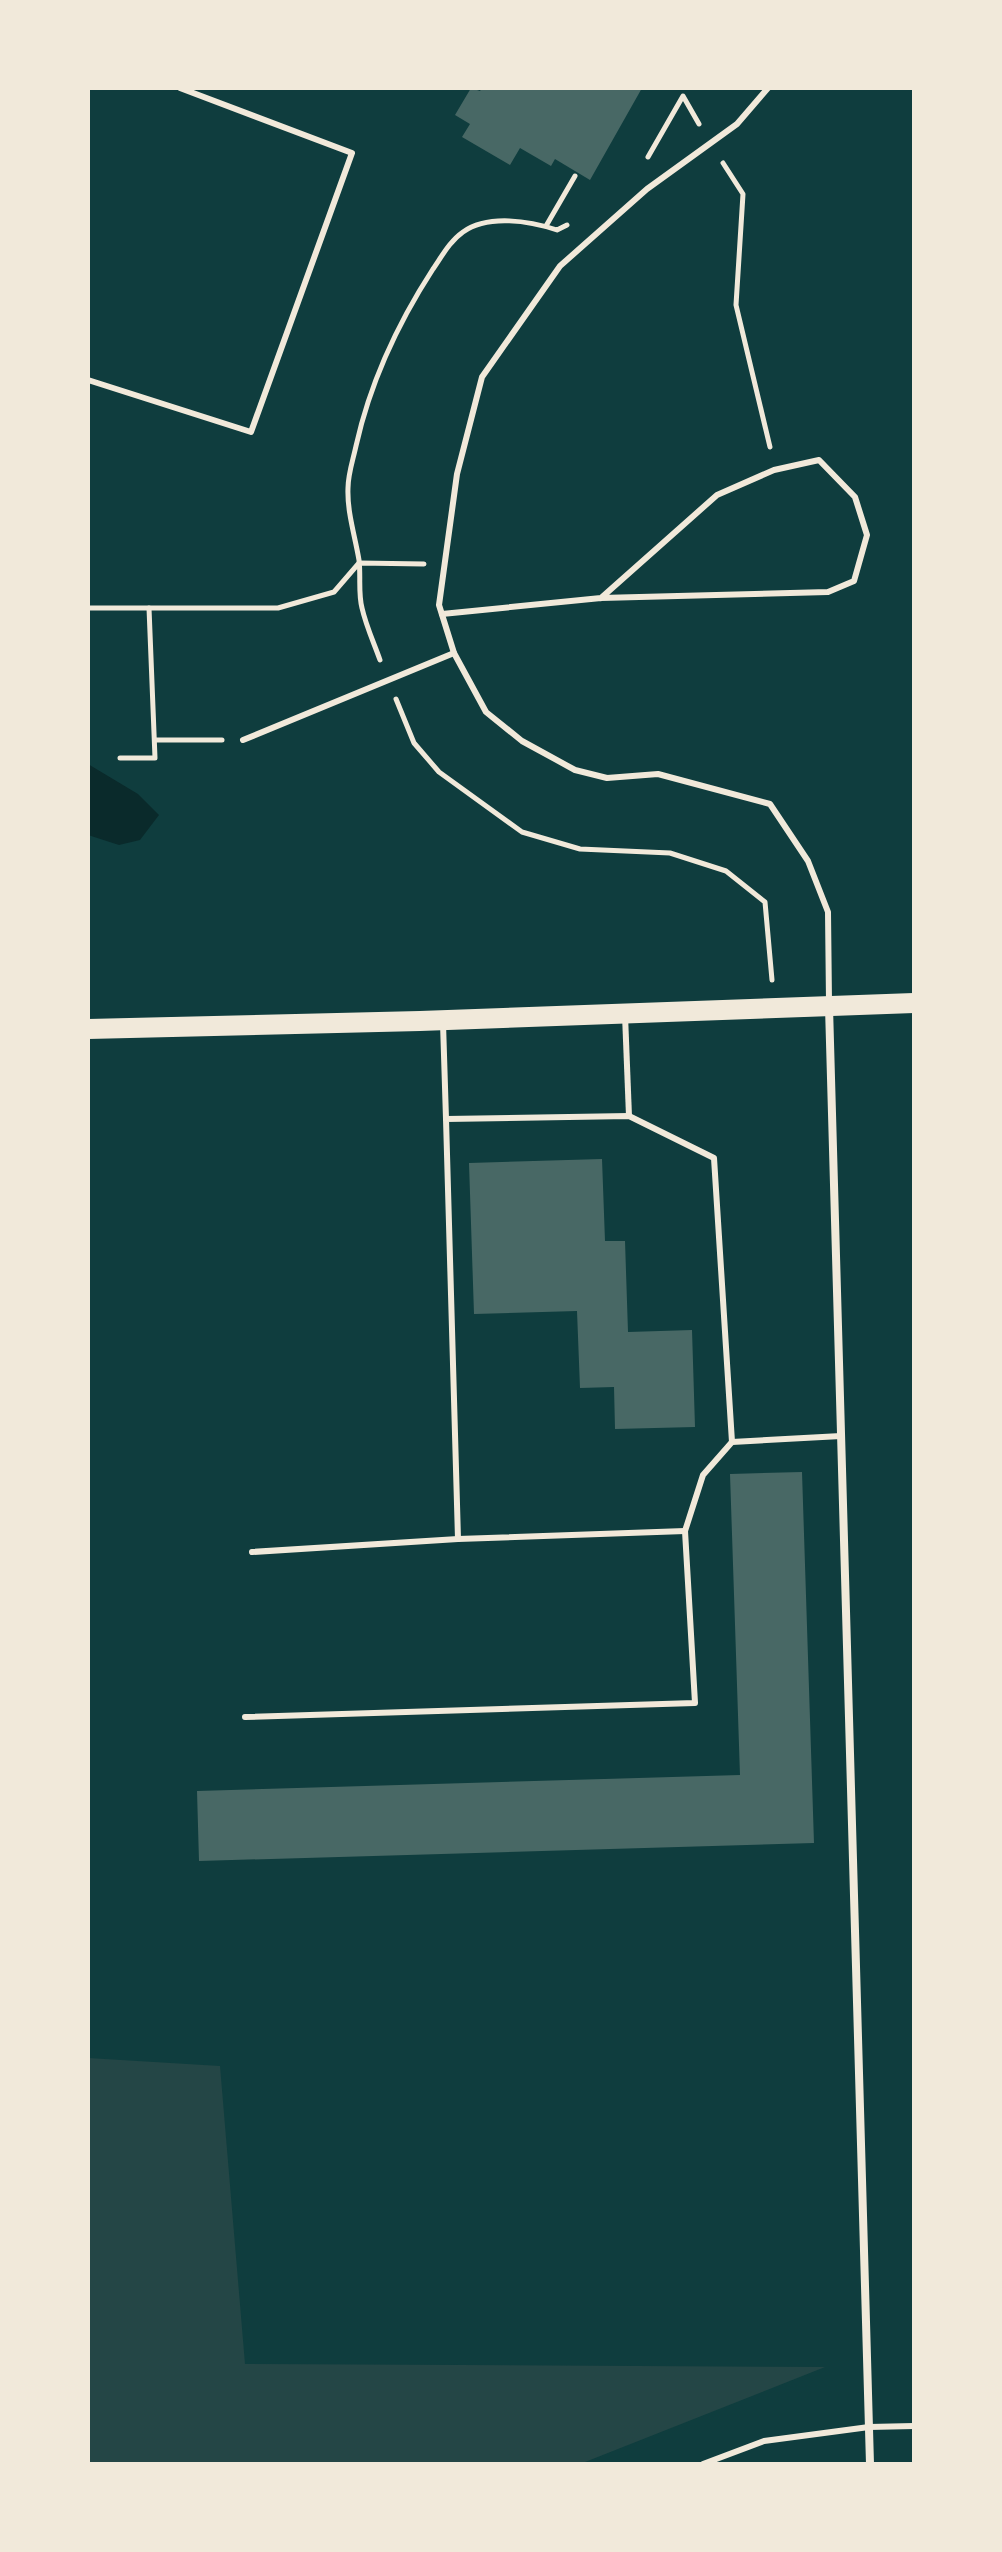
<svg xmlns="http://www.w3.org/2000/svg" width="1002" height="2552" font-family="Commissioner,sans-serif">
<rect width="100%" height="100%" fill="#0f3d3e"/>
<path fill="#244646" d="M88 2058 220 2066 245 2364 825 2367 580 2464H88Z"/>
<path fill="#0a2a2b" d="M88 764 138 794 159 815 140 840 119 845 88 835Z"/>
<g fill="#486865">
<path d="M471 88 480 91 482 88H642L590 180 555 159 551 166 520 148 510 165 462 137 470 124 455 115Z"/>
<path d="M602 1159 605 1241H625L628 1332 692 1330 695 1427 615 1429 614 1387 580 1388 577 1311 474 1314 469 1163Z"/>
<path d="M802 1472 814 1843 199 1861 197 1791 740 1775 730 1474Z"/>
</g>
<g fill="none" stroke-linecap="round" stroke-linejoin="round">
<g stroke="#f1e9da" stroke-width="5">
<path d="M648 157 683 96 699 124"/>
<path d="M723 163 743 194 736 305 770 447"/>
<path d="M546 226 575 176"/>
<path d="M88 608H278L334 592 359 563 424 564"/>
<path d="M380 660C374 643 366 626 362 608 358 593 361 576 359 560 355 536 347 512 348 488 348 474 353 460 356 446 370 383 398 323 433 269 442 256 450 241 463 232 488 214 530 221 557 230L567 225"/>
<path d="M396 699 414 743 439 772 522 832 580 849 670 853 726 871 765 902 772 980"/>
<path d="M155 740H222"/>
<path d="M120 758H155L149 608"/>
</g>
<g stroke="#f1e9da" stroke-width="6">
<path d="M768 88 737 124 647 189 560 266 482 377 457 474 439 605 454 653 486 712 522 741 575 770 607 778 658 774 770 804 808 861 828 912 829 1002"/>
<path d="M88 380 251 432 352 153 180 88"/>
<path d="M442 614 601 598 828 592 854 581 867 535 855 497 819 460 774 470 717 495 601 598"/>
<path d="M243 740 454 653"/>
<path d="M625 1015 629 1116"/>
<path d="M443 1023 446 1119"/>
<path d="M458 1539 446 1119 629 1116 714 1158 732 1442"/>
<path d="M252 1552 458 1539 685 1531"/>
<path d="M245 1717 695 1703 685 1531 703 1475 732 1442 841 1436"/>
<path d="M703 2464 764 2441 869 2427 914 2426"/>
</g>
<path stroke="#f1e9da" stroke-width="8" d="M829 1007 870 2464"/>
<path stroke="#f1e9da" stroke-width="20" d="M88 1029 420 1021 914 1003"/>
</g>
<rect width="1002" height="2552" fill="none" stroke="#f1e9da" stroke-width="180"/>
</svg>
